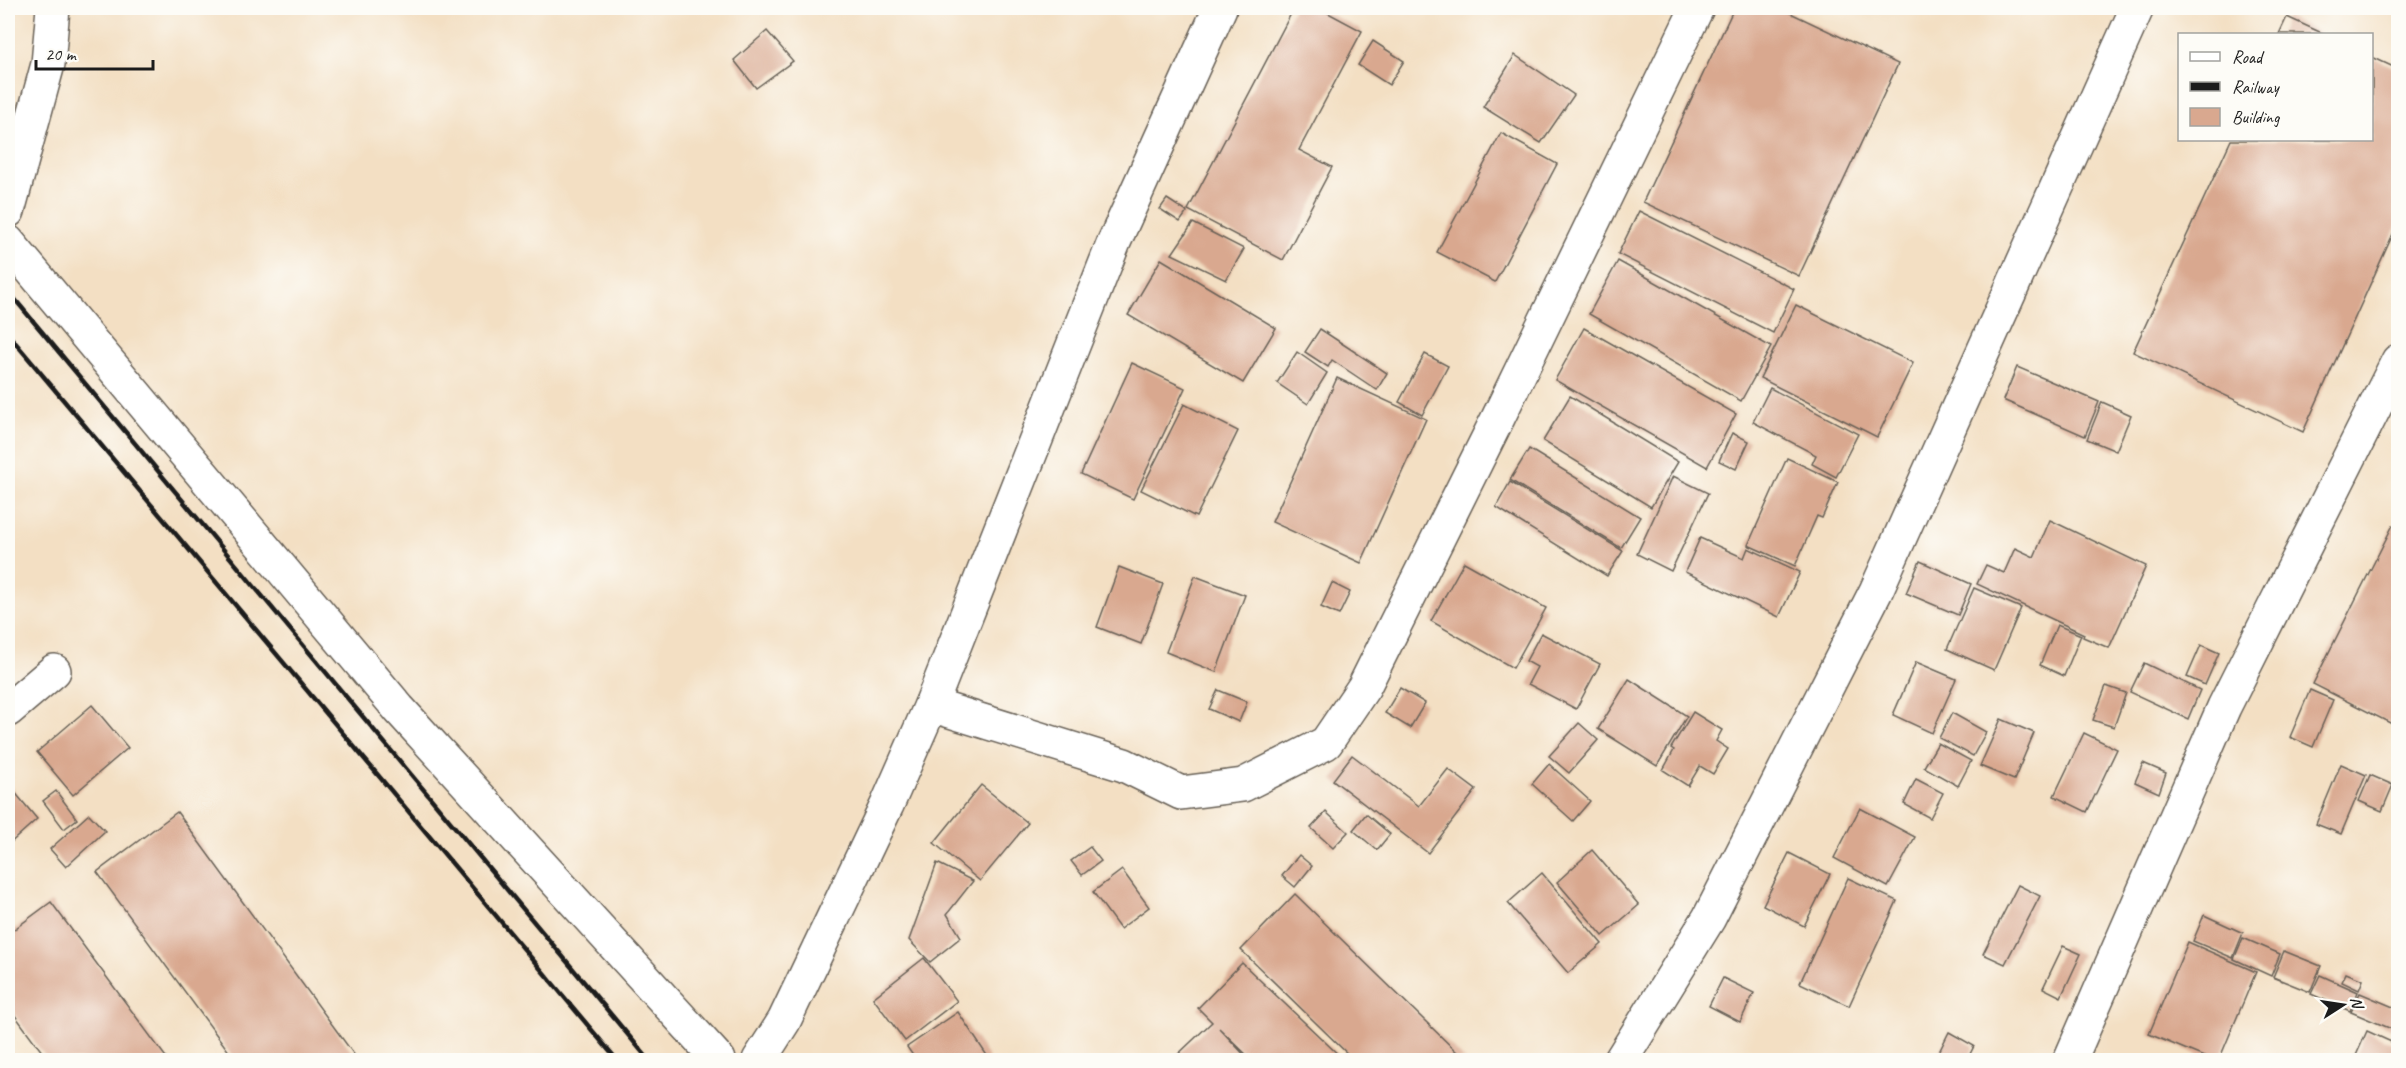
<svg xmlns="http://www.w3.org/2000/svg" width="2406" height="1068" font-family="Caveat,sans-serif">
<rect width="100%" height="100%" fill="#fdfcf7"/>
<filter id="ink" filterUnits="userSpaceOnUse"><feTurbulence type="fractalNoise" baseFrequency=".0167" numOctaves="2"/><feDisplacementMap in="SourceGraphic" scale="12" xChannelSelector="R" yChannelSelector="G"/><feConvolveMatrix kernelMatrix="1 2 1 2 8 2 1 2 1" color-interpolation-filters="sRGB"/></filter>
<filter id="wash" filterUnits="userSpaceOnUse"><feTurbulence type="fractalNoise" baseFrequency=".008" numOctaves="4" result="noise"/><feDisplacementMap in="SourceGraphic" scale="24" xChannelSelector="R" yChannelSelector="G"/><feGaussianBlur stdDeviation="1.35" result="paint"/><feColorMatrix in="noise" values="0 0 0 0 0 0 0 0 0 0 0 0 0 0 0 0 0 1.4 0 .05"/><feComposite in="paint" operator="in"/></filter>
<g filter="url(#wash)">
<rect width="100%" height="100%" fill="#f3dfc3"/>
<g id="blocks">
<g fill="#d9a88f">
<path d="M1294 8H1319L1362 31 1299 150 1332 167 1283 260 1188 210Z"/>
<path d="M1734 8H1780L1898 64 1799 276 1643 202Z"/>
<path d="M2287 17 2324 34H2279Z"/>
<path d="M767 31 793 61 756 88 734 60Z"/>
<path d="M1373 41 1404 61 1389 85 1358 65Z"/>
<path d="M1515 55 1574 95 1541 143 1483 107Z"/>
<path d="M2372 57 2398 69V223L2303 432 2133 352 2231 140H2372Z"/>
<path d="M1501 133 1557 164 1495 282 1437 252Z"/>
<path d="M1167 199 1187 212 1180 222 1160 209Z"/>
<path d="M1639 211 1794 289 1773 333 1618 254Z"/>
<path d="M1193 223 1244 249 1226 280 1172 254Z"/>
<path d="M1161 259 1276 328 1243 383 1128 315Z"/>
<path d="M1618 261 1771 347 1741 401 1589 314Z"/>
<path d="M1796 305 1913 363 1877 437 1760 378Z"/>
<path d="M1584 328 1736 414 1707 467 1555 380Z"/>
<path d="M1320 329 1387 373 1377 390 1332 360 1328 367 1305 352Z"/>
<path d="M1297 352 1327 373 1308 404 1277 383Z"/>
<path d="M1425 354 1448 366 1422 415 1399 402Z"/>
<path d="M1132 363 1185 388 1133 499 1081 474Z"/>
<path d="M2017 367 2099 402 2085 436 2003 400Z"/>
<path d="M1337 378 1426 419 1361 563 1272 522Z"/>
<path d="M1770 388 1858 434 1836 477 1812 464 1816 455 1753 422Z"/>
<path d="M1570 396 1678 462 1651 507 1543 441Z"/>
<path d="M2102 402 2131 415 2116 451 2087 439Z"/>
<path d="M1184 404 1238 431 1196 517 1141 490Z"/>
<path d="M1732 433 1749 441 1736 469 1719 461Z"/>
<path d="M1529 449 1640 517 1621 548 1510 480Z"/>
<path d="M1787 458 1838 482 1822 518 1817 516 1795 566 1748 545Z"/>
<path d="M1673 476 1708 493 1671 571 1637 554Z"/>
<path d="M1510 482 1623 551 1607 576 1496 507Z"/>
<path d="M2050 520 2146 566 2109 648 2083 637 2084 634 1977 584 1986 565 2004 573 2015 548 2034 557Z"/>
<path d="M2393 525 2398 528V727L2313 684Z"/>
<path d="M1700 538 1744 558 1748 548 1800 572 1779 617 1685 572Z"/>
<path d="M1920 561 1971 584 1958 615 1906 593Z"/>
<path d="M1464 562 1546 608 1513 668 1431 621Z"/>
<path d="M1119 567 1163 584 1141 644 1097 627Z"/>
<path d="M1195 576 1245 595 1216 672 1166 652Z"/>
<path d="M1332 583 1350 592 1339 615 1321 607Z"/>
<path d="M1974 588 2021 608 1994 670 1947 649Z"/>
<path d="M2057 625 2081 635 2064 676 2040 665Z"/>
<path d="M1541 633 1600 664 1576 709 1528 684 1537 667 1526 661Z"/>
<path d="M2201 645 2219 653 2205 685 2187 677Z"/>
<path d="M1916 662 1956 679 1932 733 1893 715Z"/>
<path d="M2144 663 2200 690 2188 719 2130 692Z"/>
<path d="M1629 679 1687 716 1657 766 1598 729Z"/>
<path d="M2106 686 2126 693 2114 727 2093 720Z"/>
<path d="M1400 688 1425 703 1410 728 1385 713Z"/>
<path d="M1218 690 1247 702 1239 722 1209 709Z"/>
<path d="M2310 690 2333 700 2313 747 2290 737Z"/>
<path d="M92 705 128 748 73 795 37 752Z"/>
<path d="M1693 712 1722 730 1716 741 1728 749 1713 774 1700 766 1688 786 1663 770 1674 750 1671 748Z"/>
<path d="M1952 713 1986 732 1973 756 1939 738Z"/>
<path d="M2001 719 2034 733 2014 780 1980 766Z"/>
<path d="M1579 723 1598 740 1569 773 1549 756Z"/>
<path d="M2084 733 2117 749 2087 812 2054 796Z"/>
<path d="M1938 743 1971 761 1958 786 1924 767Z"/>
<path d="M1352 755 1419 806 1448 769 1476 790 1428 853 1333 780Z"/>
<path d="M2143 763 2166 773 2159 793 2135 782Z"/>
<path d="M1549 764 1590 801 1573 821 1532 784Z"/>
<path d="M2341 764 2366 775 2341 834 2316 824Z"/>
<path d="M2370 775 2393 785 2382 811 2359 801Z"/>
<path d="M1916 779 1943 793 1930 818 1904 804Z"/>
<path d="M8 784 37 819 8 845Z"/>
<path d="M981 785 1028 823 980 881 934 843Z"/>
<path d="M56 791 77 819 64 829 43 801Z"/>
<path d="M1860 808 1915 837 1888 887 1834 858Z"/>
<path d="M177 812 358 1060H235L97 872Z"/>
<path d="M1326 812 1348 832 1333 848 1311 828Z"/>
<path d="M89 814 105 831 66 867 50 849Z"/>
<path d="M1366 814 1390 834 1377 850 1353 830Z"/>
<path d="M1090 847 1101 861 1082 875 1071 861Z"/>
<path d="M1592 850 1639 905 1603 936 1557 882Z"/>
<path d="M1789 853 1830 874 1804 926 1763 905Z"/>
<path d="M1299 855 1312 866 1295 887 1282 876Z"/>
<path d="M937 863 973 881 947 914 961 937 930 962 909 940Z"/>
<path d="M1122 870 1149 907 1120 929 1093 892Z"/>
<path d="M1542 873 1602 944 1568 973 1508 903Z"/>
<path d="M1848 878 1897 901 1849 1006 1800 983Z"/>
<path d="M2018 885 2040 896 2005 964 1983 954Z"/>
<path d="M1295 894 1465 1060H1354L1241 950Z"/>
<path d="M51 902 168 1060H48L8 1006V934Z"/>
<path d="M2204 915 2243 933 2233 958 2193 941Z"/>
<path d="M2243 938 2280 954 2271 976 2234 959Z"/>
<path d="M2188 942 2256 972 2219 1060H2211L2149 1034Z"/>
<path d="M2063 946 2081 954 2061 997 2043 988Z"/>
<path d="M2284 951 2321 966 2310 992 2273 977Z"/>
<path d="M924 958 957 1001 905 1041 873 998Z"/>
<path d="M1242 963 1344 1060H1252L1219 1028 1249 1060H1172L1212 1022 1198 1008Z"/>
<path d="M2346 973 2363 980 2359 990 2342 982Z"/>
<path d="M2320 975 2358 992 2350 1011 2311 994Z"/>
<path d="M1723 978 1754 993 1740 1022 1709 1006Z"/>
<path d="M2360 993 2398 1009V1019L2394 1030 2351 1012Z"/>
<path d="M958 1012 990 1060H916L907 1047Z"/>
<path d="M2367 1031 2398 1045V1060H2354Z"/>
<path d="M1949 1032 1974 1046 1967 1060H1950L1938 1054Z"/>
</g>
</g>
</g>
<g filter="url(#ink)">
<use href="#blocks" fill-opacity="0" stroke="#676056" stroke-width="1.5"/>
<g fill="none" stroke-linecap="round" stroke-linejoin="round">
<defs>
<g id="minor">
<path d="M8 211 48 64 53 8"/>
<path d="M931 705 1124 765 1181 793 1243 785 1326 743 1364 687 1498 418 1697 8"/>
<path d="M8 710 54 671"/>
<path d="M1621 1060 1709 918 1876 591 2137 8"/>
<path d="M2070 1060 2224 707 2398 361"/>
</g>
<g id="tertiary">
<path d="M8 242 399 709 719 1060"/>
<path d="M759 1060 784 1021 887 805 931 705 1114 242 1220 8"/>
</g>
</defs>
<use href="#minor" stroke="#676056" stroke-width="36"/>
<use href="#tertiary" stroke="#676056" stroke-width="36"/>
<use href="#minor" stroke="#fff" stroke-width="33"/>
<use href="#tertiary" stroke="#fff" stroke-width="33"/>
<g stroke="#1c1c1c" stroke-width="4.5">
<path d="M8 291 649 1060"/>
<path d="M8 334 617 1060"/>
</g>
</g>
</g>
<rect width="2406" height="1068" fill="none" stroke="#fdfcf7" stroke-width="30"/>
<rect x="2178" y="33" width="195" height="108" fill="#fdfcf7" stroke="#a3a29f" stroke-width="1.5"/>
<rect x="2190" y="52" width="30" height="9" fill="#ffffff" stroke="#a3a29f" stroke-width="1.5"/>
<text x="2232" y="63" font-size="18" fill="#1c1c1c">Road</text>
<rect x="2190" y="82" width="30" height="9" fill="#1c1c1c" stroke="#a3a29f" stroke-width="1.5"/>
<text x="2232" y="93" font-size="18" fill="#1c1c1c">Railway</text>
<rect x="2190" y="108" width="30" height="18" fill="#d9a88f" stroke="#a3a29f" stroke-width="1.5"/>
<text x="2232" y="123" font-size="18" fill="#1c1c1c">Building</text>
<g transform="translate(2343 1005) rotate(78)" stroke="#fdfcf7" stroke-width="4.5" paint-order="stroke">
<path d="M0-4.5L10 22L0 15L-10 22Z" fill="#1c1c1c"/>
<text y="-9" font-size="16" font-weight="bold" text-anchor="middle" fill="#1c1c1c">N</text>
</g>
<path d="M36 60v9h117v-9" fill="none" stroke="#1c1c1c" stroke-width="3"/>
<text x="45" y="60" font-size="18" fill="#1c1c1c" stroke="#fdfcf7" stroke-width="4.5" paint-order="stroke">20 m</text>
</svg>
